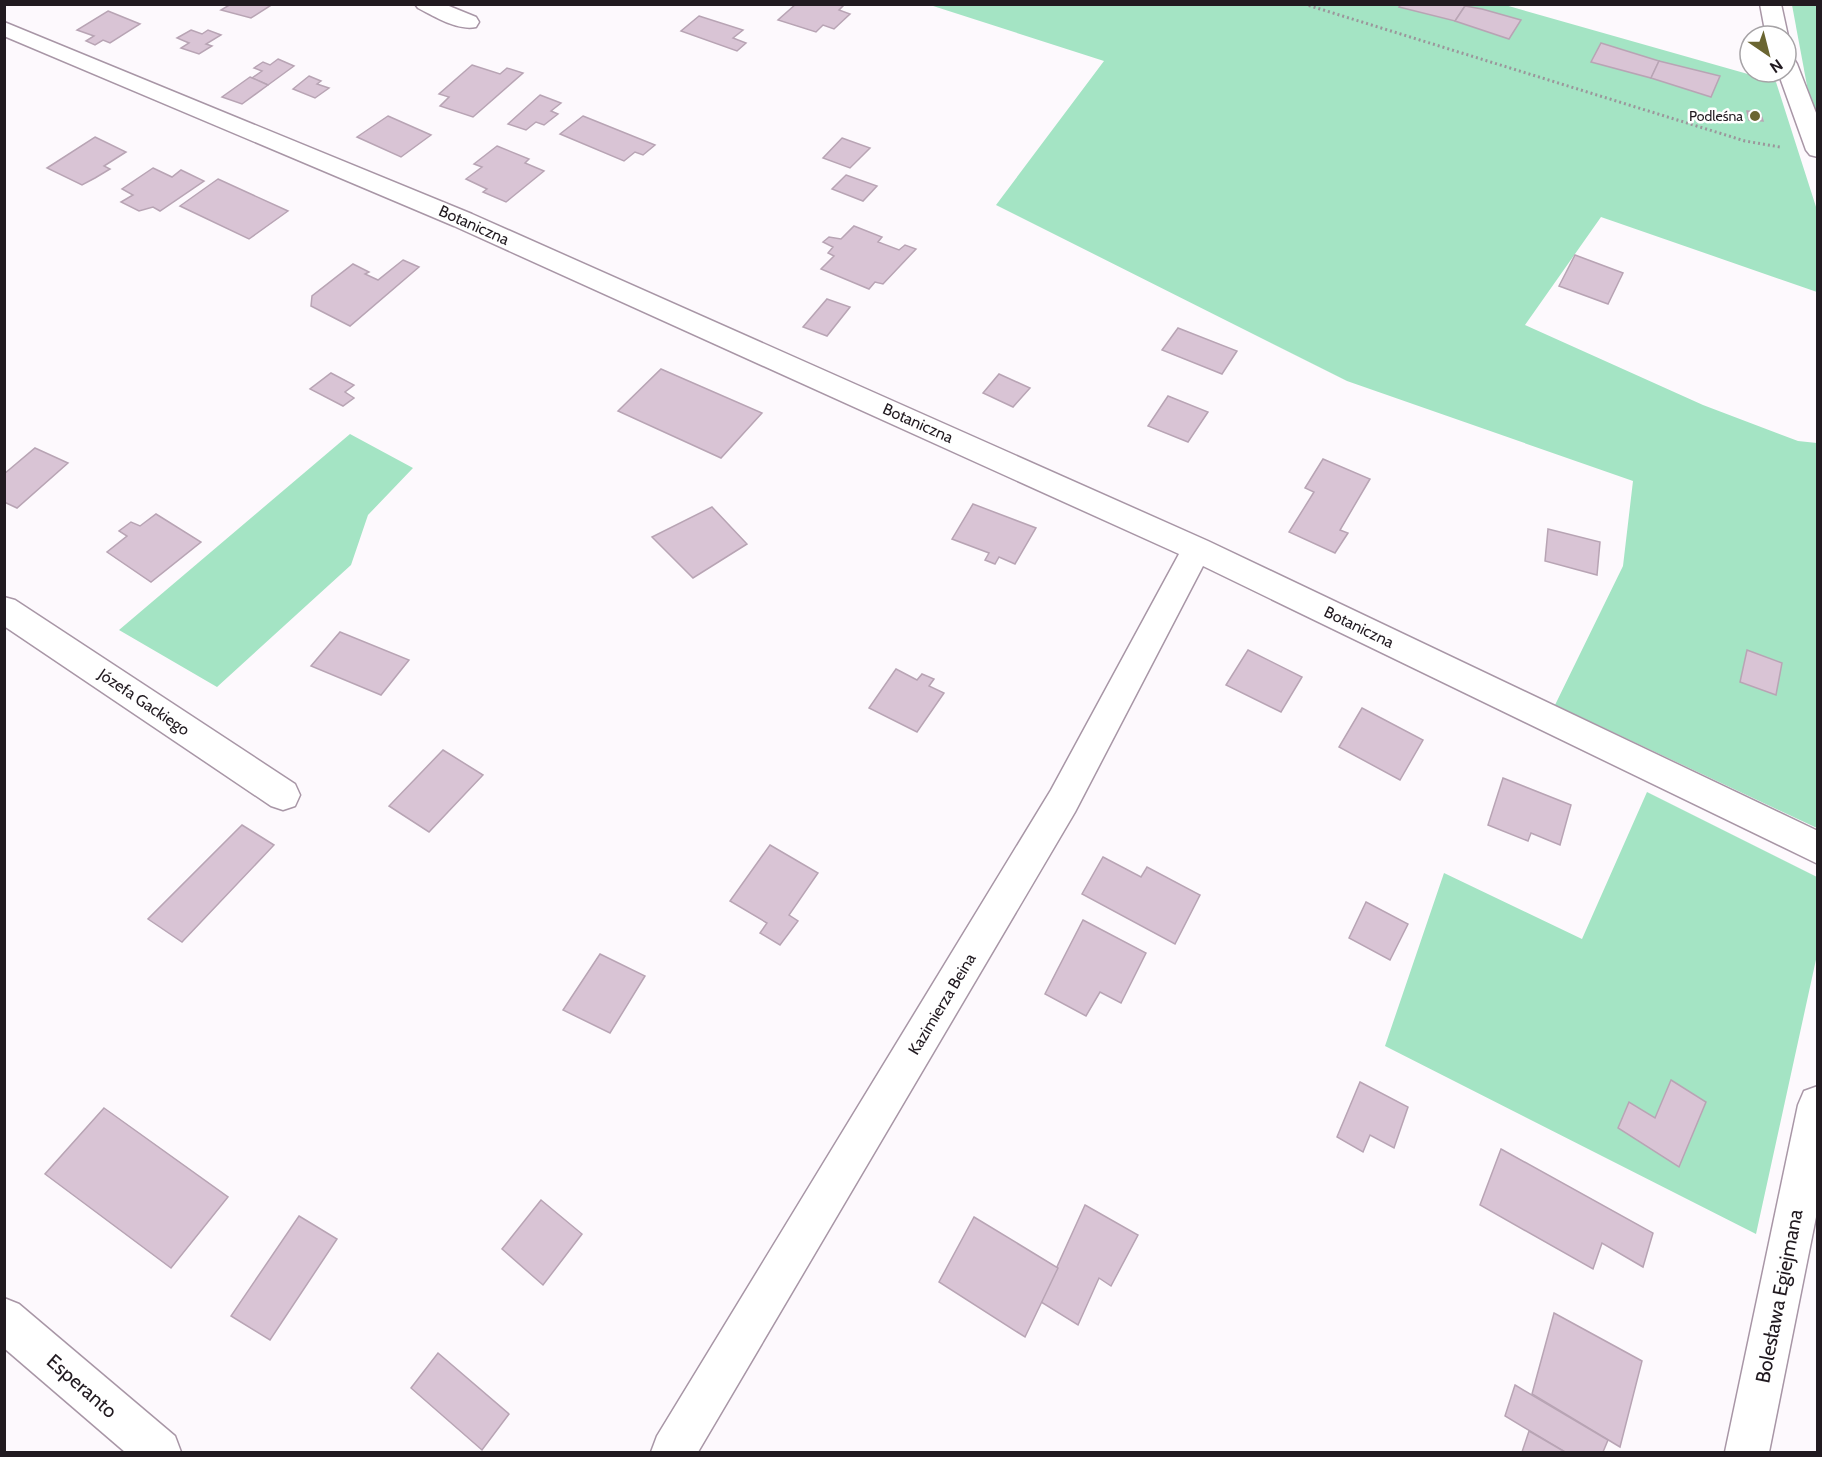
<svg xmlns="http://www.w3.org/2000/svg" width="1822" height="1457" font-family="Cabin,sans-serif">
<rect width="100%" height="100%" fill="#fdf9fd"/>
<g fill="#a4e4c4">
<path d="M930 5H1505L1776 82 1817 210V292L1601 217 1525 325 1703 405 1798 441 1817 443V828L1555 705 1623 566 1633 481 1347 381 996 205 1104 61Z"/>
<path d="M1792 5H1817V116L1808 91Z"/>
<path d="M350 434 413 468 368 515 351 565 217 687 119 630Z"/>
<path d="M1647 792 1817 877V955L1756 1234 1385 1046 1444 873 1582 939Z"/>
</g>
<g fill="#d9c4d5" stroke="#b8a4b4" stroke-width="1.5">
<path d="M231 4H273L251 18 221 10Z"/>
<path d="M796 4H845L839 10 850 14 834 29 823 25 816 32 778 20Z"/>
<path d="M1401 4H1461L1465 6 1455 21 1399 7Z"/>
<path d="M1465 6 1482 9 1521 20 1509 39 1455 21Z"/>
<path d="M108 11 140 24 110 43 103 40 95 45 86 41 94 36 77 30Z"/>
<path d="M699 16 743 30 733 38 746 43 737 51 681 31Z"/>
<path d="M191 30 202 34 208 30 221 35 206 44 212 46 199 54 181 48 189 43 177 38Z"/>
<path d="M1601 43 1659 61 1651 78 1591 62Z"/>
<path d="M278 59 294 66 268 85 252 78 262 71 254 68 263 62 270 65Z"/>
<path d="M1659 61 1720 76 1711 97 1651 78Z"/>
<path d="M472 65 500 74 507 68 523 73 473 117 440 106 449 97 439 94Z"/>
<path d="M309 76 321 81 317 84 329 88 315 98 293 89Z"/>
<path d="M250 77 268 85 242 104 222 97Z"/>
<path d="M540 95 561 103 551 111 558 114 544 125 536 122 526 130 508 124Z"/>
<path d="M1747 111 1760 112 1763 121 1749 120Z"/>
<path d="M388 116 431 135 401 157 357 137Z"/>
<path d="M583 116 655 145 643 155 635 152 624 161 560 134Z"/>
<path d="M95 137 126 152 104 166 110 169 95 178 82 185 47 168Z"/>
<path d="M842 138 870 148 850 168 823 158Z"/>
<path d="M497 146 529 159 525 163 544 171 506 202 483 192 487 189 466 179 482 167 474 164Z"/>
<path d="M153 168 172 177 181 170 204 181 160 211 153 207 139 211 121 202 133 195 122 189Z"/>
<path d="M846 175 877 186 863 201 832 189Z"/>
<path d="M218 179 288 211 249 239 180 206Z"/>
<path d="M854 226 882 237 878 242 899 250 905 245 916 249 883 284 875 282 869 289 821 269 834 256 828 253 833 247 823 242 829 237 841 239Z"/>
<path d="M1575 255 1623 273 1608 304 1559 286Z"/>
<path d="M403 260 419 267 350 326 311 306 312 296 353 264 369 272 365 274 378 280Z"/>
<path d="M827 299 850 307 827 336 803 327Z"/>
<path d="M1178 328 1237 351 1222 374 1162 350Z"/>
<path d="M661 369 762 413 721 458 618 411Z"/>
<path d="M331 373 354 385 345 392 354 398 343 406 310 389Z"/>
<path d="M999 374 1030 388 1013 407 983 393Z"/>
<path d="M1168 396 1208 412 1188 442 1148 426Z"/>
<path d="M35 448 68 463 17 508 4 502V474Z"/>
<path d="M1323 459 1370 479 1340 530 1348 533 1335 553 1289 532 1314 492 1305 488Z"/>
<path d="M973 504 1036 528 1015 564 999 557 995 564 985 560 989 553 952 539Z"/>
<path d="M712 507 747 544 693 578 652 537Z"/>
<path d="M156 514 201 542 151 582 107 552 127 536 119 531 131 522 140 526Z"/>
<path d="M1548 529 1600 542 1597 575 1545 561Z"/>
<path d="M340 632 409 660 381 695 311 666Z"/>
<path d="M1248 650 1302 677 1281 712 1226 685Z"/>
<path d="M1747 650 1782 663 1776 695 1740 682Z"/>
<path d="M896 669 917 680 922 674 934 679 929 686 944 693 917 732 869 708Z"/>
<path d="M1362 708 1423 740 1400 780 1339 747Z"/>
<path d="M443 750 483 775 429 832 389 806Z"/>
<path d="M1503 778 1571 805 1560 845 1531 833 1528 841 1488 825Z"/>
<path d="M242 825 274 845 182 942 148 919Z"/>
<path d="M770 845 818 873 789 915 798 921 780 945 760 933 767 923 730 901Z"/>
<path d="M1103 857 1141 877 1147 867 1200 895 1175 944 1082 894Z"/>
<path d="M1366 902 1408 924 1390 960 1349 938Z"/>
<path d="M1083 920 1146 953 1121 1003 1100 992 1086 1016 1045 994Z"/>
<path d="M600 954 645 976 610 1033 563 1010Z"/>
<path d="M1671 1080 1706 1102 1679 1167 1618 1128 1629 1102 1655 1118Z"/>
<path d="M1360 1082 1408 1107 1394 1148 1370 1135 1363 1152 1337 1137Z"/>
<path d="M104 1108 228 1197 171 1268 45 1174Z"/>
<path d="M1501 1149 1653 1233 1643 1267 1602 1243 1593 1269 1480 1205Z"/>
<path d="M541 1200 582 1234 543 1285 502 1249Z"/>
<path d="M1085 1205 1138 1235 1111 1286 1099 1278 1078 1325 1041 1302Z"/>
<path d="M299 1216 337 1239 270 1340 231 1316Z"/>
<path d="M974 1217 1058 1268 1025 1337 939 1282Z"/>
<path d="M1554 1313 1642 1361 1620 1447 1532 1394Z"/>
<path d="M438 1353 509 1414 482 1450 411 1388Z"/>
<path d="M1515 1385 1608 1440 1603 1452H1565L1505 1416Z"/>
<path d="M1529 1431 1565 1452H1522Z"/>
</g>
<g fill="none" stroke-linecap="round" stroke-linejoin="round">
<defs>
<g id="minor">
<path d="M415 4H444L476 17 479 22 476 27C457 31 434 16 418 8Z"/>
<path d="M1760 4H1781L1788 36 1786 39V36H1766Z"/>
<path d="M4 22 472 214 1208 541 1818 831V864L1203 566 1075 812 698 1452H651L657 1436 1051 790 1179 554 454 226 4 36Z"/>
<path d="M1786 57 1794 59 1797 64 1818 118V157L1810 155 1806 150 1778 72H1786Z"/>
<path d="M4 597 15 600 295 784 300 795 295 806 283 810 271 806 4 626Z"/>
<path d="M1818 1086V1207L1769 1452H1725L1798 1105 1804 1091Z"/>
<path d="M4 1298 19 1304 175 1436 181 1452H125L4 1348Z"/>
</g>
</defs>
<use href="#minor" stroke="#a896a6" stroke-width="3"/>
<path stroke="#9b969b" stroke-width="3" stroke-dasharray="2 3" stroke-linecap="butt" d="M1304 4 1745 141 1780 147"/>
<use href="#minor" fill="#fff" fill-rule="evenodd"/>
</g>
<circle fill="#6a6531" stroke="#fff" stroke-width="2" cx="1755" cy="116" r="6"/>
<g text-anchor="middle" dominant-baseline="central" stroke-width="5" stroke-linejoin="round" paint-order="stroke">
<g font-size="14" fill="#211a20" stroke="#fff" text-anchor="end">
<text x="1743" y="116">Podleśna</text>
</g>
<g font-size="16" fill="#211a20" stroke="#fff">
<text transform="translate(474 225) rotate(24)">Botaniczna</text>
<text transform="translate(918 423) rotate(24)">Botaniczna</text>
<text transform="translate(1359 627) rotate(26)">Botaniczna</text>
<text transform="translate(144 702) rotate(34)">Józefa Gackiego</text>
<text transform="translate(942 1004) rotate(-59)">Kazimierza Beina</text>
</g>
<g font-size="20" fill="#211a20" stroke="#fff">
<text transform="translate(1779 1296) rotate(-79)">Bolesława Egiejmana</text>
<text transform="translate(82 1386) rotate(41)">Esperanto</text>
</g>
</g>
<rect width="1822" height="1457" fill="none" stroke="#211a20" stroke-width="12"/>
<g transform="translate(1768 54) rotate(145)"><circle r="28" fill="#ffffff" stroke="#a6a3a6" stroke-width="1.5"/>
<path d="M0-4.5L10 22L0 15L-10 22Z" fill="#6a6531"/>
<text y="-9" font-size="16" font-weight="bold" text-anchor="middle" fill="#211a20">N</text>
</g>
</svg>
